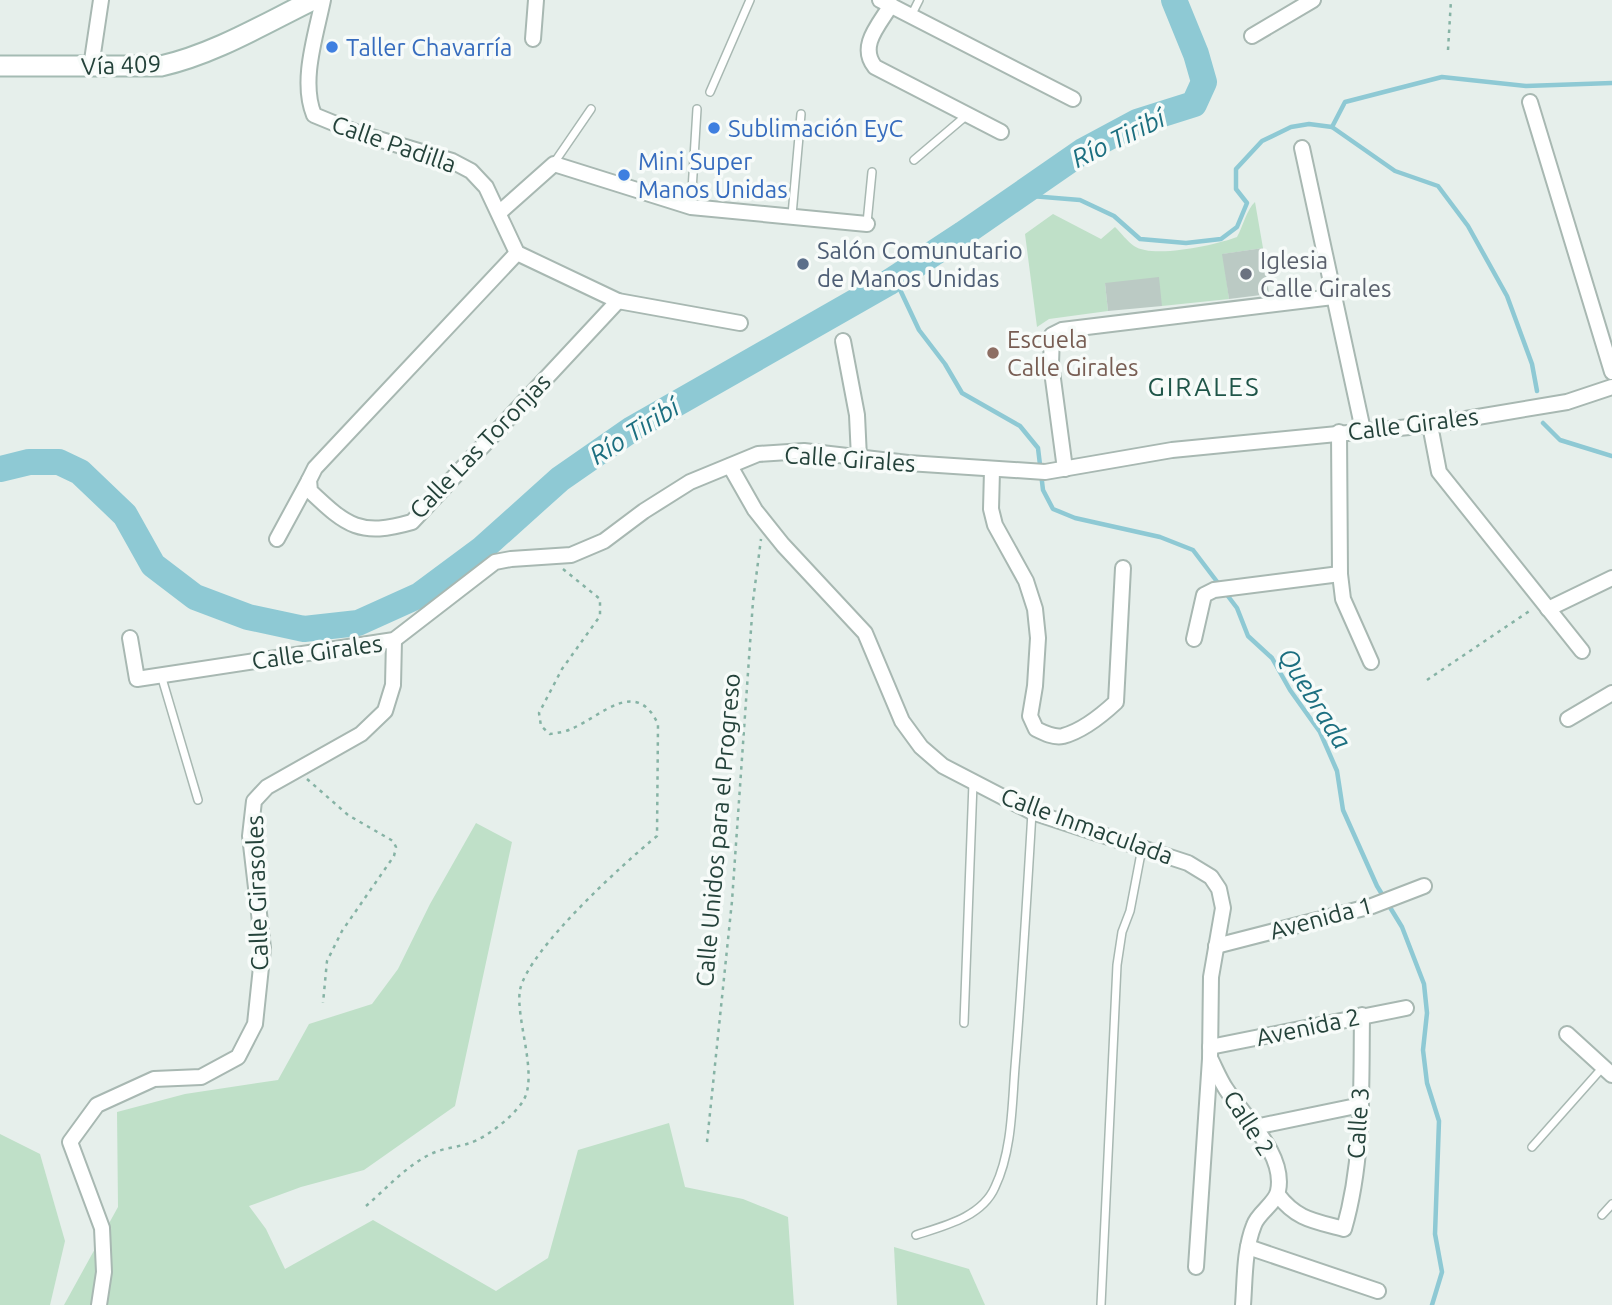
<svg xmlns="http://www.w3.org/2000/svg" width="1612" height="1305" font-family="Ubuntu,sans-serif">
<rect width="100%" height="100%" fill="#e6efeb"/>
<g fill="#bfe0c8">
<path d="M1255 202 1263 248 1223 254 1229 299 1162 306 1105 283 1108 311 1049 319 1037 327 1025 234 1053 214 1101 239 1115 227C1121 233 1127 241 1134 246 1153 259 1216 245 1237 237 1243 226 1247 209 1255 202Z"/>
<path d="M476 823 512 842 455 1106 364 1170 301 1187 249 1206 266 1229 285 1269 373 1220 496 1291 548 1258 578 1150 669 1123 685 1187 743 1199 788 1217 794 1305H64L118 1207 117 1112 185 1094 278 1080 309 1024 372 1004 398 969 430 904Z"/>
<path d="M0 1134 40 1154 65 1241 50 1305H0Z"/>
<path d="M894 1247 969 1269 985 1305H897Z"/>
</g>
<g fill="none" stroke-linecap="round" stroke-linejoin="round">
<g stroke="#8ec9d4" stroke-width="4.5">
<path d="M1332 127 1345 102 1442 77 1526 86 1612 83"/>
<path d="M1019 195 1080 200 1114 216 1140 239 1186 243 1221 239 1237 227 1247 203 1236 189V169L1262 141 1291 127 1309 124 1332 127 1395 171 1438 186 1468 226 1507 296 1532 364 1537 391"/>
<path d="M895 279 919 330 945 364 962 393 1020 426 1038 448 1043 490 1053 509 1075 518 1160 537 1193 550 1237 608 1248 636 1272 658 1290 690 1320 732 1337 771 1343 810 1377 886 1402 927 1424 984 1427 1013 1423 1050 1427 1083 1439 1121 1435 1234 1442 1272 1432 1305"/>
<path d="M1543 423 1560 440 1612 456"/>
</g>
<path stroke="#8ec9d4" stroke-width="26" d="M0 469 29 462H59L80 472 125 515 153 565 195 597 248 617 304 629 358 623 420 595 482 549 560 479 632 429 888 283 963 234 1083 151 1137 122 1194 104 1204 82 1196 54 1174 0"/>
</g>
<g fill="#bbcac4">
<path d="M1263 248 1269 294 1229 299 1222 254Z"/>
<path d="M1159 277 1162 306 1108 311 1105 283Z"/>
</g>
<g fill="none" stroke-linecap="round" stroke-linejoin="round">
<defs>
<g id="lane">
<path d="M911 16 919 0"/>
<path d="M710 92 750 0"/>
<path d="M914 160 967 115"/>
<path d="M554 163 591 109"/>
<path d="M691 207 697 109"/>
<path d="M792 215 801 114"/>
<path d="M867 223 872 172"/>
<path d="M161 675 198 800"/>
<path d="M964 1023 973 783"/>
<path d="M1532 1147 1603 1067"/>
<path d="M1602 1215 1612 1204"/>
<path d="M916 1235C944 1226 982 1217 995 1187 1012 1152 1012 1105 1015 1067 1022 982 1027 897 1032 812"/>
<path d="M1101 1305 1117 965 1122 932 1130 911 1142 848"/>
</g>
<g id="street">
<path d="M323 0C316 35 300 81 314 115L358 133 452 161 471 171 486 187 517 253 618 301 740 323"/>
<path d="M880 0 1073 99"/>
<path d="M891 5C879 25 858 46 875 67L1001 132"/>
<path d="M1252 36 1313 0"/>
<path d="M533 39 536 0"/>
<path d="M91 67 101 0"/>
<path d="M1530 102 1612 372"/>
<path d="M1302 148 1363 430"/>
<path d="M500 212 554 164 691 207 867 224"/>
<path d="M517 253 315 468 309 480 310 491C347 526 360 537 412 522L618 301"/>
<path d="M843 341 857 415 859 458"/>
<path d="M1430 425 1439 472 1582 651"/>
<path d="M1339 432 1340 574 1343 599 1371 662"/>
<path d="M730 466 755 510 783 545 865 633 902 721 921 747 943 766 1032 812 1188 863 1211 877 1219 889 1223 908 1211 977 1210 1059 1196 1267"/>
<path d="M1065 469 1051 364 1052 335 1062 330 1333 297"/>
<path d="M992 470 991 509 995 525 1026 581 1035 609 1038 638 1035 686 1030 716 1036 729C1044 733 1054 738 1063 736 1082 731 1102 715 1116 702L1123 568"/>
<path d="M277 539 309 480"/>
<path d="M1548 609 1612 578"/>
<path d="M130 638 137 679 394 640 495 562 511 559 571 555 604 541 644 511 690 482 758 454 804 451 908 463 1045 472 1172 450 1430 425 1567 402 1612 387"/>
<path d="M1194 639 1204 595 1214 590 1340 574"/>
<path d="M1568 719 1612 693"/>
<path d="M1216 946 1372 906 1424 886"/>
<path d="M1567 1034 1612 1075"/>
<path d="M1210 1047 1406 1008"/>
<path d="M1211 1060C1216 1070 1220 1080 1226 1089 1244 1117 1286 1154 1278 1191 1276 1203 1258 1213 1254 1225 1244 1250 1245 1279 1243 1305"/>
<path d="M1255 1127 1361 1105"/>
<path d="M1278 1195C1297 1220 1315 1221 1344 1229 1364 1160 1361 1086 1362 1015"/>
<path d="M1248 1247 1378 1291"/>
<path d="M99 1305 104 1272 102 1228 70 1142 97 1105 154 1079 201 1077 238 1057 255 1024 263 948 250 836 254 801 267 787 361 734 385 711 393 685 394 640"/>
</g>
<path id="secondary" d="M0 66H161C214 54 264 24 313 0"/>
</defs>
<use href="#lane" stroke="#a8b8b2" stroke-width="10"/>
<use href="#street" stroke="#a8b8b2" stroke-width="18"/>
<use href="#secondary" stroke="#a4bbb3" stroke-width="23"/>
<g stroke="#86b3a5" stroke-width="2.5" stroke-dasharray="3.5 5" stroke-linecap="butt">
<path d="M1448 50 1451 0"/>
<path d="M1427 680 1531 610"/>
<path d="M307 779 348 815 393 841 396 847 394 856 342 931 327 961 323 1003"/>
<path d="M707 1142 732 901 753 601 761 539"/>
<path d="M366 1206C387 1188 408 1164 433 1153 444 1148 458 1147 470 1143 486 1138 514 1116 523 1101 539 1076 515 1018 520 990 528 950 624 863 657 836L658 724C636 677 602 716 571 729 565 732 557 733 550 734L541 726 539 713 562 669 600 616V599L563 569"/>
</g>
<use href="#lane" stroke="#fff" stroke-width="7"/>
<use href="#street" stroke="#fff" stroke-width="14"/>
<use href="#secondary" stroke="#fff" stroke-width="19"/>
</g>
<g fill="#3f7fe0" stroke="#f7fbf9" stroke-width="2.5">
<circle cx="332" cy="47" r="7"/>
<circle cx="714" cy="128" r="7"/>
<circle cx="624" cy="175" r="7"/>
</g>
<circle fill="#5c6f8a" stroke="#f7fbf9" stroke-width="2.5" cx="803" cy="264" r="7"/>
<circle fill="#6b7280" stroke="#f7fbf9" stroke-width="2.5" cx="1246" cy="274" r="7"/>
<circle fill="#8d6e63" stroke="#f7fbf9" stroke-width="2.5" cx="993" cy="353" r="7"/>
<g text-anchor="middle" dominant-baseline="central" stroke-width="7" stroke-linejoin="round" paint-order="stroke">
<g font-size="24" fill="#366cbe" stroke="#f7fbf9" text-anchor="start">
<text x="346" y="47">Taller Chavarría</text>
<text x="728" y="128">Sublimación EyC</text>
<text x="638" y="161">Mini Super<tspan x="638" dy="28">Manos Unidas</tspan></text>
</g>
<g font-size="24" fill="#24423a" stroke="#f7fbf9">
<text transform="translate(121 65) rotate(-2)">Vía 409</text>
<text transform="translate(394 144) rotate(19)">Calle Padilla</text>
<text transform="translate(1413 424) rotate(-7)">Calle Girales</text>
<text transform="translate(480 446) rotate(-46)">Calle Las Toronjas</text>
<text transform="translate(850 459) rotate(4)">Calle Girales</text>
<text transform="translate(317 652) rotate(-8)">Calle Girales</text>
<text transform="translate(1087 826) rotate(20)">Calle Inmaculada</text>
<text transform="translate(718 830) rotate(-85)">Calle Unidos para el Progreso</text>
<text transform="translate(257 893) rotate(-92)">Calle Girasoles</text>
<text transform="translate(1321 918) rotate(-15)">Avenida 1</text>
<text transform="translate(1308 1027) rotate(-12)">Avenida 2</text>
<text transform="translate(1249 1123) rotate(57)">Calle 2</text>
<text transform="translate(1358 1123) rotate(-86)">Calle 3</text>
</g>
<g font-size="24" fill="#4e5e75" stroke="#f7fbf9" text-anchor="start">
<text x="817" y="250">Salón Comunutario<tspan x="817" dy="28">de Manos Unidas</tspan></text>
</g>
<g font-size="24" fill="#5b616d" stroke="#f7fbf9" text-anchor="start">
<text x="1260" y="260">Iglesia<tspan x="1260" dy="28">Calle Girales</tspan></text>
</g>
<g font-size="24" fill="#785e54" stroke="#f7fbf9" text-anchor="start">
<text x="1007" y="339">Escuela<tspan x="1007" dy="28">Calle Girales</tspan></text>
</g>
<g font-size="26" font-style="italic" fill="#1c6f80" stroke="#f7fbf9">
<text transform="translate(1118 138) rotate(-26)">Río Tiribí</text>
<text transform="translate(634 431) rotate(-32)">Río Tiribí</text>
<text transform="translate(1315 698) rotate(58)">Quebrada</text>
</g>
<g font-size="26" letter-spacing="2" fill="#1f5548" stroke="#f7fbf9">
<text x="1204" y="386">GIRALES</text>
</g>
</g>
</svg>
